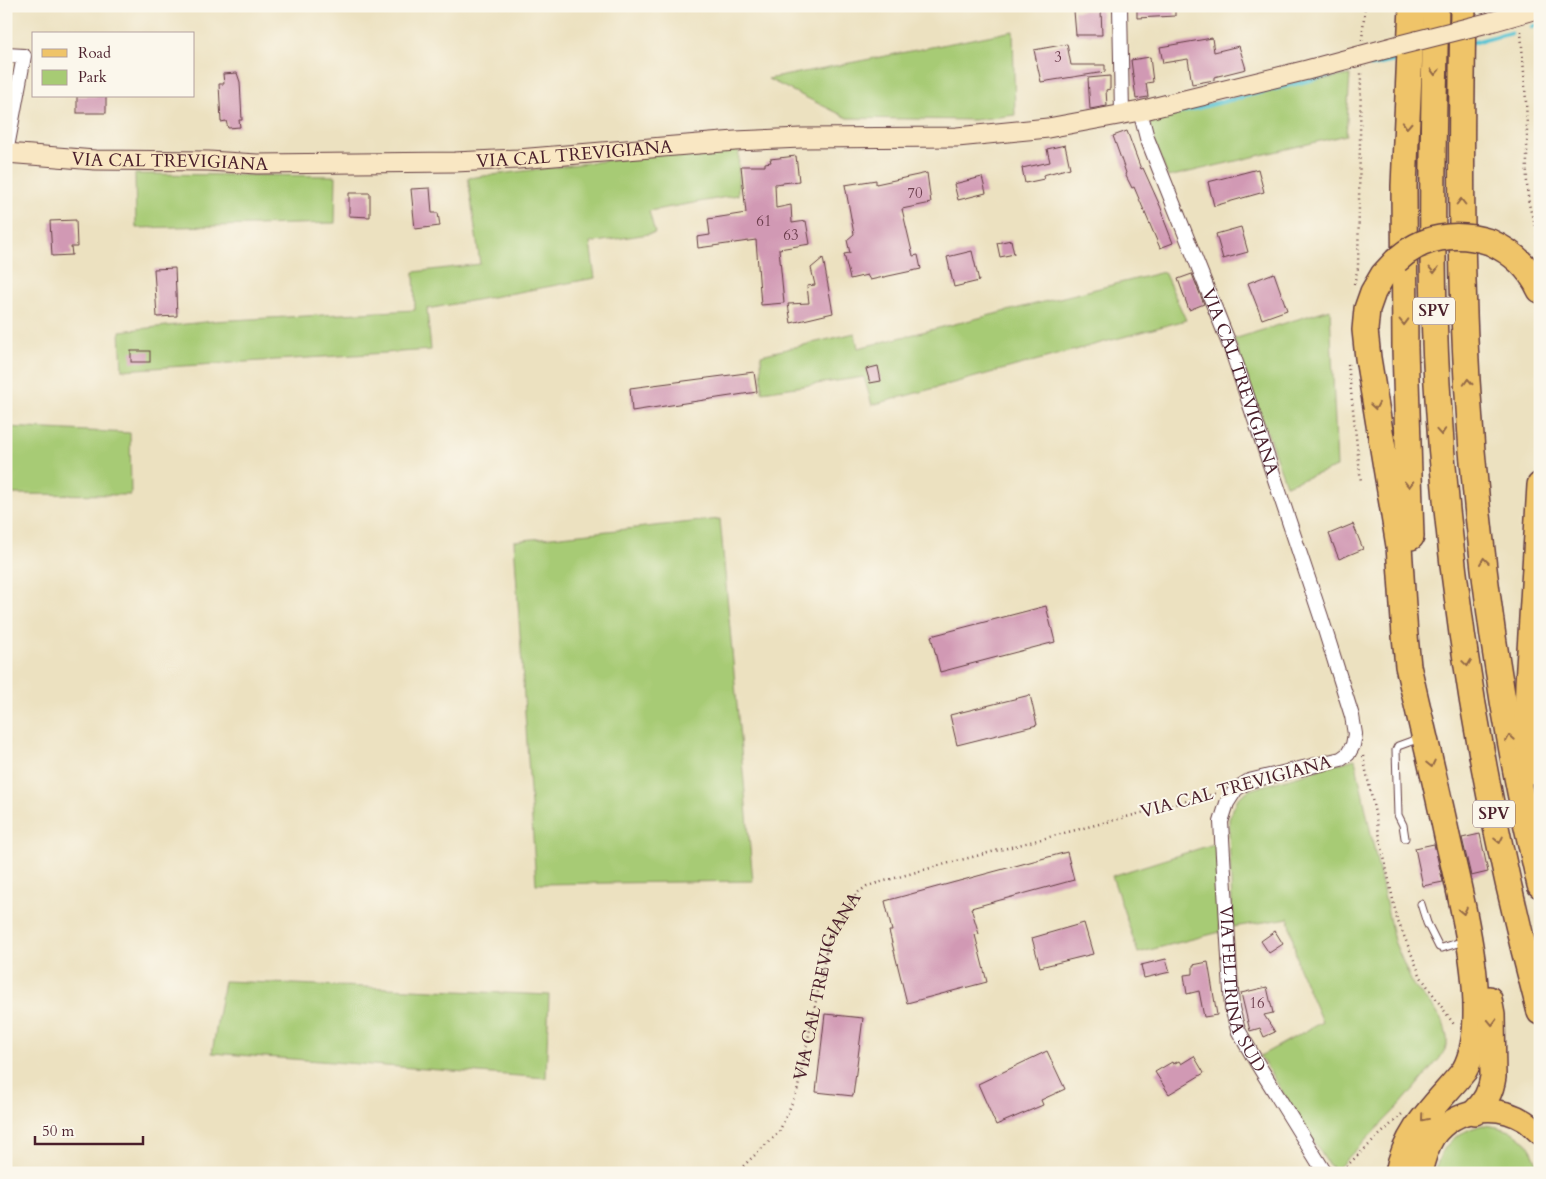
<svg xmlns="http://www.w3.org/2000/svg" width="1546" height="1179" font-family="Cardo,serif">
<rect width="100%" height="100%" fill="#fbf7ec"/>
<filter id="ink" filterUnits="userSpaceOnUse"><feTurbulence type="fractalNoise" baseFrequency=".02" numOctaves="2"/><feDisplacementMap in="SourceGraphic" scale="10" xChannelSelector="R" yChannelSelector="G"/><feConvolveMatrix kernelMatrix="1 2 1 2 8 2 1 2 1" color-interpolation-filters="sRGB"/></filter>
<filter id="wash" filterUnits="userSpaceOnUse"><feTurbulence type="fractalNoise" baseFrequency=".0096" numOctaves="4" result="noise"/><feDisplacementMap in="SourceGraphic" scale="20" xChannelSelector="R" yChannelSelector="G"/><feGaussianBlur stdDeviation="1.12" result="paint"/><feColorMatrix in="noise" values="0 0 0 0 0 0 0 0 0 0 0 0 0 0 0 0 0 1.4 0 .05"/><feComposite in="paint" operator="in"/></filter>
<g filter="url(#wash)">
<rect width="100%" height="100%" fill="#ece1c0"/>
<g fill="#a7cb74" stroke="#787550">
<path d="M1013 31 1015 115 974 120 848 118 768 79Z"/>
<path d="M1350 75 1346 135 1168 177 1151 132 1150 116 1297 83Z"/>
<path d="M739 144 738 195 649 211 655 233 590 243 595 278 427 309 431 350 122 370 120 331 214 321 415 310 414 272 480 264 468 178Z"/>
<path d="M135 174 336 176 335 223 136 228Z"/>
<path d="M1164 272 1186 320 872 405 864 377 762 392 761 355 855 333 858 348Z"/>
<path d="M1330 309 1337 467 1286 485 1234 339Z"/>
<path d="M6 427 130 433 131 495 6 494Z"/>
<path d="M720 519 753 881 536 884 514 541Z"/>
<path d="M1355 759 1394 941 1413 985 1436 1011 1444 1025 1447 1037V1046L1440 1058 1399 1106 1339 1167 1333 1168 1328 1164 1260 1056 1322 1022 1298 966 1289 918 1233 927 1229 835V818L1238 798 1249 790Z"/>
<path d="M1217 843 1220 932 1138 953 1112 876Z"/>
<path d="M224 981 549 995 546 1078 212 1053Z"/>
<path d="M1483 1125C1516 1128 1533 1140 1539 1173H1436C1438 1145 1459 1131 1483 1125Z"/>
</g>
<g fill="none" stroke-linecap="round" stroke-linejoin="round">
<g stroke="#5ac5d4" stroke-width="4.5">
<path d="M1532 27 1540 24"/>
<path d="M1471 43 1511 33"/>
<path d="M1371 66 1402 59"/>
<path d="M1157 118 1350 70"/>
</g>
</g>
<g id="blocks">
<g fill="#d199b4">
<path d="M1137 6H1175V16L1137 18Z"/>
<path d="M1101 10 1102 35H1076L1074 11Z"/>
<path d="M1212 38 1214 52 1239 46 1246 69 1214 77V80L1192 84 1188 59 1163 63 1160 47Z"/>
<path d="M1067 44 1071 65H1105V72L1041 82 1034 50Z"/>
<path d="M1150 57 1153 82 1146 83 1148 97 1136 99 1131 60Z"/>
<path d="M237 73 240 82 242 120H239L240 127 228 128 226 121 221 122 219 84H224L223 74Z"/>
<path d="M1110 76V89L1106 90 1107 106 1090 109 1088 78Z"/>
<rect x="77" y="96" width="29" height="17"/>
<path d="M1127 131 1141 169 1143 168 1161 208 1165 220H1164L1173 243 1160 248 1134 187 1132 188 1125 174 1126 173 1113 136Z"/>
<path d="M1065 145 1070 168 1043 175 1044 179 1025 183 1022 168 1050 162 1047 149Z"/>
<path d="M796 156 799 181 775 184 776 208 791 205 792 223 806 221 810 244 779 249 784 303 761 305 756 240 698 248 697 237 710 235 708 219 746 213 741 166H765V163L771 162 770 159Z"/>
<path d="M1258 169 1264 192 1214 206 1208 182Z"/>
<path d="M927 173 931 203 902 209 913 256 918 255 921 269 870 280 867 275 850 279 844 254 850 253 847 240 854 234 845 185 876 180V184Z"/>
<path d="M982 177 986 193 958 200 954 184Z"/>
<path d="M430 188 432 213H438L440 226 415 229 411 189Z"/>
<path d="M349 193H370V217L349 216Z"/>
<path d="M76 220 77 247H71L72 255 52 256 50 221Z"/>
<path d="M1241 227 1248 252 1223 259 1216 234Z"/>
<path d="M1011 240 1014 254 1000 257 997 243Z"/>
<path d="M972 251 979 281 954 287 947 257Z"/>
<path d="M823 258 833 313 791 323 788 304 809 303 807 286 815 285 811 268Z"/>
<path d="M175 268 177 316 157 317 154 269Z"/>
<path d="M1274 273 1287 310 1262 319 1248 283Z"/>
<path d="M1192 274 1204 304 1189 310 1178 279Z"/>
<rect x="131" y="351" width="19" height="11"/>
<path d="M878 366 881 381 870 383 866 369Z"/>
<path d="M754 372 757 392 632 411 630 388Z"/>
<path d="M1353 524 1363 549 1339 559 1329 534Z"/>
<path d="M1046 606 1055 642 940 672 931 636Z"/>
<path d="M1030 695 1037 725 957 745 950 715Z"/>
<path d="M1480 834 1488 872 1471 876 1462 838Z"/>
<path d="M1434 844 1443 882 1423 886 1415 848Z"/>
<path d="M1067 852 1074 880 971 908 979 934 975 935 987 982 907 1003 889 931H892L885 901Z"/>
<path d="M1084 923 1093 954 1040 967 1032 938Z"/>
<path d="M1275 931 1283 944 1269 953 1261 941Z"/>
<path d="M1166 959 1170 972 1144 978 1141 965Z"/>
<path d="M1208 962 1217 1015 1204 1017 1199 991 1187 994 1184 975 1193 974V965Z"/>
<path d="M1267 987 1273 1013 1264 1015 1275 1032 1264 1037 1260 1028 1250 1031 1241 993Z"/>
<path d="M825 1014 863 1018 853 1096 816 1092Z"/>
<path d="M1047 1051 1065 1089 1041 1100 1043 1105 996 1125 978 1084Z"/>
<path d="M1194 1056 1204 1073 1169 1094 1155 1072 1172 1062 1173 1064 1179 1061 1181 1064Z"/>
</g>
</g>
</g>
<g filter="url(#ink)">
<use href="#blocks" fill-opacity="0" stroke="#623c41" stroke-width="1"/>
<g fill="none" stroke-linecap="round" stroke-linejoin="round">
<defs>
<g id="lane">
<path d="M1405 838 1403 825 1398 815 1396 750 1398 746 1420 738"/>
<path d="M1421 904 1427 923 1439 947 1442 948 1464 941"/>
</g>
<g id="street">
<path d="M1120 6 1122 114"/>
<path d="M6 55 24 56 6 153"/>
<path id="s2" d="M1140 111 1147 138 1232 351 1321 617 1352 716 1355 734 1353 745 1348 754 1341 759 1249 781 1236 789 1227 803 1221 822 1232 1008 1238 1030 1257 1063 1325 1173"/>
</g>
<g id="secondary">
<path d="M1491 22 1540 8"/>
<path id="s3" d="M6 153 95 160 208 161 257 164 455 162 518 159 735 141 801 138 957 137 1048 128 1140 111 1307 70 1400 45"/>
</g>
<path id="primary" d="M1421 1173C1424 1160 1427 1148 1434 1137 1455 1108 1497 1103 1525 1121 1531 1125 1535 1130 1540 1134"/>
<g id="highway">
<path d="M1436 6C1433 132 1430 258 1437 384 1449 595 1485 807 1540 1012"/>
<path d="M1463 6C1461 131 1460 255 1467 380 1477 549 1501 719 1540 885"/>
<path d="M1490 242C1512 252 1530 268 1540 290"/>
<path d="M1396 261 1383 275 1373 292 1367 309 1365 330 1368 358 1399 546 1405 636 1408 666C1421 723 1435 779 1447 836 1460 895 1494 1018 1464 1071 1437 1104 1406 1129 1398 1173"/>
<path d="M1411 537 1405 348 1404 186 1412 6"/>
<path d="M1530 772 1527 722 1528 684 1540 485"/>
<path d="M1475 1112C1486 1102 1491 1091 1493 1077L1492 1015 1489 999"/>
</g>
</defs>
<use href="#lane" stroke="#623c41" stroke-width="9"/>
<use href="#street" stroke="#623c41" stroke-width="16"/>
<use href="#secondary" stroke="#623c41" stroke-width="21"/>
<use href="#primary" stroke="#623c41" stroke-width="24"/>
<use href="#highway" stroke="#623c41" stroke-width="28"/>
<g stroke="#623c41" stroke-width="2.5" stroke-dasharray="1 4" stroke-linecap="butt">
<path d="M1521 31C1523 65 1527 100 1527 135 1528 169 1522 203 1540 234"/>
<path d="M1362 40 1365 6"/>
<path d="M1354 284 1358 268 1361 73"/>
<path d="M1348 364 1361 482"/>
<path d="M1363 756 1397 919 1421 977 1455 1026"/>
<path id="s1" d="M736 1173 779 1132 797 1092 829 938 856 894 867 886 934 867 1218 793"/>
<path d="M1339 1173 1402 1114"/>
</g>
<use href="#lane" stroke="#fff" stroke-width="7"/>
<use href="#street" stroke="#fff" stroke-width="14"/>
<use href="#secondary" stroke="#f9e7c3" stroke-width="19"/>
<use href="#primary" stroke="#efc469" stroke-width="21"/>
<use href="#highway" stroke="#efc469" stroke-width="25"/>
<defs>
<path id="secondary-bridge" d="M1400 45 1491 22"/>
<path id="highway-bridge" d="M1396 261C1422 236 1456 231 1490 242"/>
</defs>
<use href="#secondary-bridge" stroke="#623c41" stroke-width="21" stroke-linecap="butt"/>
<use href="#highway-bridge" stroke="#623c41" stroke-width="28" stroke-linecap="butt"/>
<use href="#secondary-bridge" stroke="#f9e7c3" stroke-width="19"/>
<use href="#highway-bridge" stroke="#efc469" stroke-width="25"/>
</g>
<defs><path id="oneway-chevron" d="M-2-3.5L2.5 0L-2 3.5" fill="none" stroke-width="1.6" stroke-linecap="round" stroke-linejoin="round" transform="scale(1.25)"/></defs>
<g stroke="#946947">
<use href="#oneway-chevron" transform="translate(1435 72) rotate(91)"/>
<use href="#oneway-chevron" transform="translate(1407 125) rotate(93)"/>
<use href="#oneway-chevron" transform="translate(1461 202) rotate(-90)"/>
<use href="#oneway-chevron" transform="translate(1434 270) rotate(89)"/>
<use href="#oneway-chevron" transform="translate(1404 322) rotate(89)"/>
<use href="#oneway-chevron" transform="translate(1468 382) rotate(-93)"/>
<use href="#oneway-chevron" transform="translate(1375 406) rotate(81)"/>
<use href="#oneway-chevron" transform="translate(1441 432) rotate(86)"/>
<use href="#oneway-chevron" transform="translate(1409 484) rotate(88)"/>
<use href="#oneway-chevron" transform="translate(1484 561) rotate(-97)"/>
<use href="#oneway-chevron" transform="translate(1467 663) rotate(82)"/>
<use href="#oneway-chevron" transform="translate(1510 738) rotate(-100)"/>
<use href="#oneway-chevron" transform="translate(1431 764) rotate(77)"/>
<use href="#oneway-chevron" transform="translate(1499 840) rotate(78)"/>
<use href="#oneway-chevron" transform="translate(1463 911) rotate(78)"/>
<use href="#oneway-chevron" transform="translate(1492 1022) rotate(88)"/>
<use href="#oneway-chevron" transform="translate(1424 1118) rotate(130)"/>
</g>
</g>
<g text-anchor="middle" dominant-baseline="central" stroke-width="4" stroke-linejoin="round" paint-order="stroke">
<g font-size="15" fill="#6c3e4d">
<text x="1058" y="57">3</text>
<text x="915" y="193">70</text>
<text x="764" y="221">61</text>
<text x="791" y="235">63</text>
<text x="1257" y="1003">16</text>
</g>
<g fill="#fbf7ec" stroke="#7f6065" stroke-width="1">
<rect x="1413" y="297.5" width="42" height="27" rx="4"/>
<rect x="1473" y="800.5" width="42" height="27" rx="4"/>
</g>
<g font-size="16" font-weight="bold" fill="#4a1f2b">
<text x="1434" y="311">SPV</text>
<text x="1494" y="814">SPV</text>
</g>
<g font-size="18" fill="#4a1f2b" stroke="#fbf7ec">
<text stroke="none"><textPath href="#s3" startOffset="569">VIA CAL TREVIGIANA</textPath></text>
<text stroke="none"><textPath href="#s3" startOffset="164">VIA CAL TREVIGIANA</textPath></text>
<text stroke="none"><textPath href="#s2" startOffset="289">VIA CAL TREVIGIANA</textPath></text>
<text transform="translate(1236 787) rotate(-15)">VIA CAL TREVIGIANA</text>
<text stroke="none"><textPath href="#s2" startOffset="1006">VIA FELTRINA SUD</textPath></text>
<text stroke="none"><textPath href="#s1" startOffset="214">VIA CAL TREVIGIANA</textPath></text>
</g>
</g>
<rect width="1546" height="1179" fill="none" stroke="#fbf7ec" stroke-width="25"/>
<rect x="32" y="32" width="162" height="65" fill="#fbf7ec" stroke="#b4a19f"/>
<rect x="42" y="49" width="25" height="8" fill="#efc469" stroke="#b4a19f"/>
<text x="78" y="58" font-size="15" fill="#4a1f2b">Road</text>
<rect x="42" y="70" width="25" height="15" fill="#a7cb74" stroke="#b4a19f"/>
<text x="78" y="82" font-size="15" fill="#4a1f2b">Park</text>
<path d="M35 1136v8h108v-8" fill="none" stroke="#4a1f2b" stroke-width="2.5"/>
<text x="42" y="1136" font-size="15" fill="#4a1f2b" stroke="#fbf7ec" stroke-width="4" paint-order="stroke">50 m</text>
</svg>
